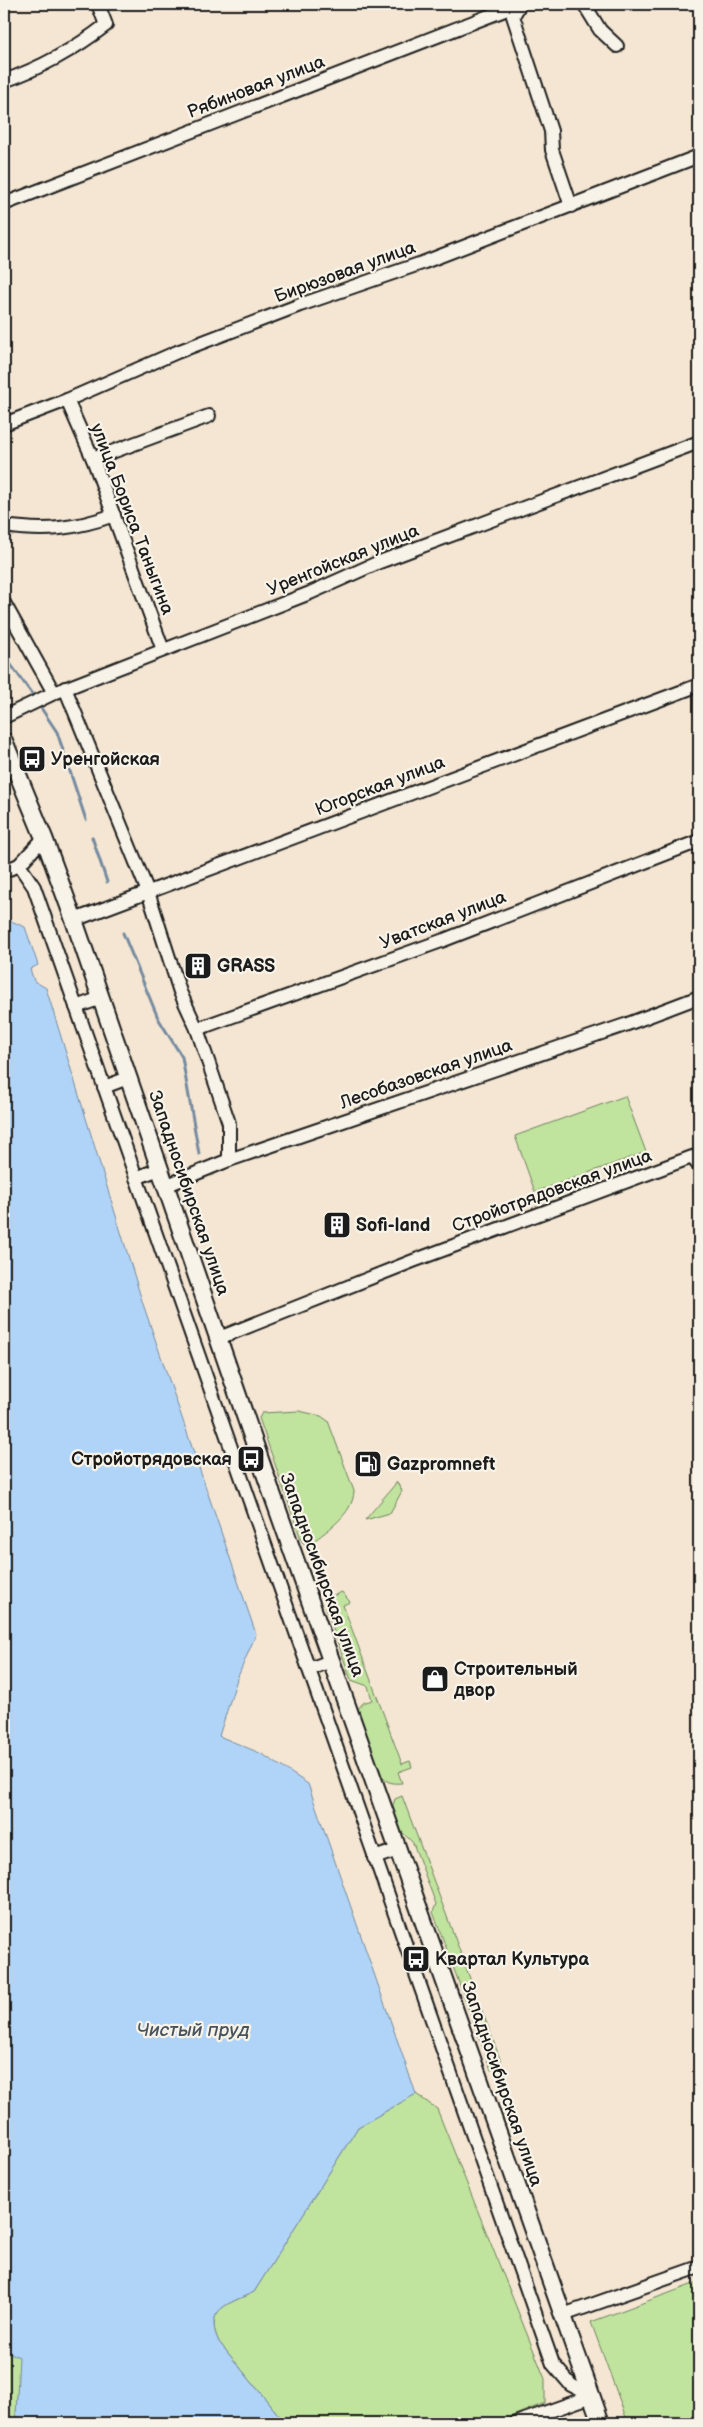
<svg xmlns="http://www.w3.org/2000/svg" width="703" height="2427" font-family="'Balsamiq Sans',sans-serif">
<rect width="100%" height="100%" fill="#f4e6d2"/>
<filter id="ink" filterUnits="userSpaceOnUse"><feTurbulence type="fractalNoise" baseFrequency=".02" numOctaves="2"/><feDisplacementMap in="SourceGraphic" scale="10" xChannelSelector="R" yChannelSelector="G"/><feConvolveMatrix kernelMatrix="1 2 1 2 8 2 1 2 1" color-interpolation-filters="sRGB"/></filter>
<g filter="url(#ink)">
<g fill="#c0e49e" stroke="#6e805d">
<path d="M625 1096 646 1152 535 1192 515 1136Z"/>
<path d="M299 1411 321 1416 328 1421 354 1491C353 1516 325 1531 308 1546L302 1542 259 1418 262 1413Z"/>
<path d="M397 1482 402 1491 390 1513 365 1520Z"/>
<path d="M342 1592 350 1602 343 1605 402 1764 410 1761 412 1767 398 1772 402 1783C390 1784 385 1782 378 1772L357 1710 363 1703 372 1700 368 1686 351 1680 326 1609V1604L330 1597Z"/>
<path d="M402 1796 503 2067 491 2070 433 1912 436 1904 413 1843 401 1831 392 1808 395 1799Z"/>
<path d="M416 2094 437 2109 545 2379V2403L495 2423H285L219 2342C203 2309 228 2304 254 2292L358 2127Z"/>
<path d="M699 2282V2423H628L591 2322Z"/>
<path d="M4 2350 20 2357 16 2416 30 2423H4Z"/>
</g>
<path fill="#b0d4f8" stroke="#758aa0" d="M4 918 25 927 38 965 30 969 34 981 46 988 143 1304 256 1634 237 1679 219 1736 262 1754 308 1784 416 2094 358 2127 254 2292C228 2304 203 2309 219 2342L285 2423H30L16 2416 19 2357 4 2350Z"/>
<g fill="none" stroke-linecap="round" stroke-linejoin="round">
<g stroke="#758aa0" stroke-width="3">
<path d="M4 655 32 694"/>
<path d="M41 708 57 732 86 820"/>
<path d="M92 837 107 882"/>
<path d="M123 933 158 1018 182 1057 199 1154"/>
</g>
<defs>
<g id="minor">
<path d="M520 4 513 16 551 131 552 150 571 206"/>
<path d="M584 4 600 30 617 46"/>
<path d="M4 81C41 68 75 49 106 25L98 4"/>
<path d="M4 204 520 4"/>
<path d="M67 400 93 459 163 650"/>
<path d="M4 424 67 400 177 352 300 305 422 263 699 156"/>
<path d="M93 459 209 416"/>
<path d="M4 526C45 532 75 529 114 515"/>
<path d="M4 603 54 693"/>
<path d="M65 688 148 892 180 992 197 1029 229 1123V1160"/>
<path d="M4 717 54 693 310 593 377 563 699 442"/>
<path d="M19 865 34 887 553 2364 571 2385 592 2396"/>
<path d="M4 871 19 865 44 838"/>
<path d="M74 920 699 685"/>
<path d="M76 1007 101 998"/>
<path d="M197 1029 444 940 699 841"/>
<path d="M104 1087 128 1078"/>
<path d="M136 1178 159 1169"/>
<path d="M165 1186 229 1160 625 1025 699 997"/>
<path d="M219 1338 413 1261 692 1157 699 1166"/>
<path d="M309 1669 331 1661"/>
<path d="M374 1858 398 1850"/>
<path d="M563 2315 699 2267"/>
<path d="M516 2423 592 2396"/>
</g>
<path id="major" d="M4 741 44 838 74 920 264 1471 601 2423"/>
</defs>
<use href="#minor" stroke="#1c1c1c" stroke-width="16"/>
<use href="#major" stroke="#1c1c1c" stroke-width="20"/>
<use href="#minor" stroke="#f7f3e8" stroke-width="12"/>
<use href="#major" stroke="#f7f3e8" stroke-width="16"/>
</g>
</g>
<defs>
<symbol id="bus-square" viewBox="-11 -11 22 22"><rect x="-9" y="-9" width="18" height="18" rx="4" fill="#1c1c1c" stroke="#f7f3e8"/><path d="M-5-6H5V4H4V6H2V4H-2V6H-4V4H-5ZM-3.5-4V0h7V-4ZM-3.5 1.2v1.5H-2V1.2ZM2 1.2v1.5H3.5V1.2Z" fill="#fff"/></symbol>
<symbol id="building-square" viewBox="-11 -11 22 22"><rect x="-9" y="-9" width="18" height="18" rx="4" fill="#1c1c1c" stroke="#f7f3e8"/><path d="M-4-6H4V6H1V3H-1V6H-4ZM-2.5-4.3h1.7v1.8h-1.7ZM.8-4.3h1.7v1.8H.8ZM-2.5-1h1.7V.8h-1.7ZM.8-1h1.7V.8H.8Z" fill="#fff"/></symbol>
<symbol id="fuel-square" viewBox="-11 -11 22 22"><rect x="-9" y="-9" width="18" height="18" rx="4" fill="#1c1c1c" stroke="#f7f3e8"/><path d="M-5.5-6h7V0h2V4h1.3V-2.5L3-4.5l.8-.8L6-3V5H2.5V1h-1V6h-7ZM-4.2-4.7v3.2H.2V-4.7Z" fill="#fff"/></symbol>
<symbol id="shop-square" viewBox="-11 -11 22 22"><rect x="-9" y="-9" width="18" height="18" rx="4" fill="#1c1c1c" stroke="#f7f3e8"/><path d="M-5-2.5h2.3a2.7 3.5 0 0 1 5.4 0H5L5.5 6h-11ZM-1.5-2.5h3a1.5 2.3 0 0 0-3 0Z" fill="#fff"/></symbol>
</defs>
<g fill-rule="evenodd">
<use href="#bus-square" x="16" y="743" width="32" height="32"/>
<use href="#building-square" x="182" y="950" width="32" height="32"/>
<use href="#building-square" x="321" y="1209" width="32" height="32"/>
<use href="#bus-square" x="235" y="1443" width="32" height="32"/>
<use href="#fuel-square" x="352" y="1448" width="32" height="32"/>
<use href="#shop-square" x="419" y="1663" width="32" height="32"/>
<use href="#bus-square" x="400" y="1943" width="32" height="32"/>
</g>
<g text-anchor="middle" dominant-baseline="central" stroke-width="4.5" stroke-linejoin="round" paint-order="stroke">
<g font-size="18" fill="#1c1c1c" stroke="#f7f3e8">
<text transform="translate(256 87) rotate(-21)">Рябиновая улица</text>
<text transform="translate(345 272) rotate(-20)">Бирюзовая улица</text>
<text transform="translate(132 519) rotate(69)">улица Бориса Таныгина</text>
<text transform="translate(343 560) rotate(-22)">Уренгойская улица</text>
<text transform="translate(380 786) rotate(-21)">Югорская улица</text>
<text transform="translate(443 920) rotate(-21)">Уватская улица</text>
<text transform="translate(426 1074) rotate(-19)">Лесобазовская улица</text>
<text transform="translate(552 1191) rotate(-20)">Стройотрядовская улица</text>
<text transform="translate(189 1193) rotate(71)">Западносибирская улица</text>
<text transform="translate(322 1575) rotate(70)">Западносибирская улица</text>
<text transform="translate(502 2084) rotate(71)">Западносибирская улица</text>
</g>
<g font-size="18" font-weight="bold" fill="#1c1c1c" stroke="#f7f3e8" text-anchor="start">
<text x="51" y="759">Уренгойская</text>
<text x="217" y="966">GRASS</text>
<text x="356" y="1225">Sofi-land</text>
<text x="232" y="1459" text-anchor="end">Стройотрядовская</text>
<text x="387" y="1464">Gazpromneft</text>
<text x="454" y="1669">Строительный<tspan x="454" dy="21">двор</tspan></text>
<text x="435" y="1959">Квартал Культура</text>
</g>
<g font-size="19" font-style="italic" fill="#48535e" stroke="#f7f3e8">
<text x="193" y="2030">Чистый пруд</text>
</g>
</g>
<rect width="703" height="2427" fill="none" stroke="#f7f3e8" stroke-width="20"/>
<rect x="10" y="10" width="683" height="2407" fill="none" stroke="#1c1c1c" stroke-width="2" filter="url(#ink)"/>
</svg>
